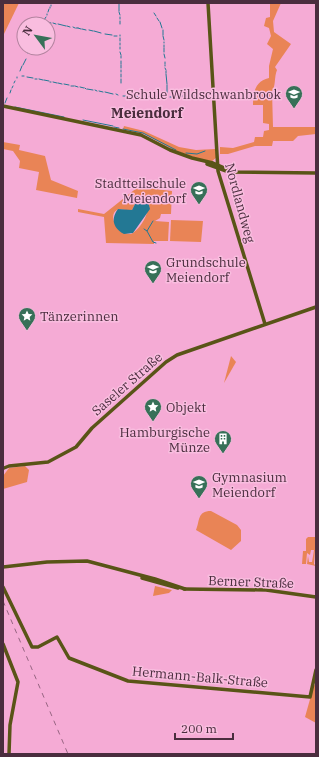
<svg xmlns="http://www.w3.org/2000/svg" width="319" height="757" font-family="'IBM Plex Serif',serif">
<rect width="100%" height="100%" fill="#f5abd5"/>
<g fill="#e98456" fill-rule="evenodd">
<path d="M3 3H19L3 36Z"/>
<path d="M270 3H281L273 21 274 32 291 44 275 67 277 70C274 77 276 86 272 91L273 127H316V134L298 136 293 141H273L272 146H255L228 154H220V147L233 148 254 142 255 137H263L264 131 269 130V124L263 123V105H253C253 93 255 81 269 78V66L273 49 267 44 271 36 269 28 264 26 266 18 270 17Z"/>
<path d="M124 126 144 131 179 147 196 150 215 149 217 157 211 162 200 160 170 148 144 134 123 129Z"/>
<path d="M3 142 20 145 19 150 45 156 51 180 78 191 77 198 36 190 39 172 19 168 20 161 13 151 3 149Z"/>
<path d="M138 187 172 191 171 214H161L160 218 155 221 169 222 168 241H154V244L106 243 104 217 78 212V209L104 214ZM145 197C154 208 141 229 131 234 117 235 106 213 119 209 123 209 128 211 132 210L138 198Z"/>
<path d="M171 220 203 221 201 242 170 241Z"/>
<path d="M231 356 236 362 224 383Z"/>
<path d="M25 466 29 470 27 482 3 489V476L9 468Z"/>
<path d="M211 511 237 525 241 530V541L231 550 196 530C200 521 197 511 211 511Z"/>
<path d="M308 537H316L314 564 316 566 307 564 308 556 309 562H312L314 550H311L310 555 307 553 306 564H302L303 551H306V539Z"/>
<path d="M155 586 172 590 169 593 153 596Z"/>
<path d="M314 685 316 686V723L305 717Z"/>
</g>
<path fill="#237894" d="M139 196 147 198 150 209 133 233 124 234C111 227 112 217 118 209L132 210Z"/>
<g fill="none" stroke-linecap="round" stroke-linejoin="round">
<g stroke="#237894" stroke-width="1">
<path d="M119 4V11"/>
<path d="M51 6V5"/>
<path d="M50 8V7"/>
<path d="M48 12 49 9"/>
<path d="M119 12 120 15"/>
<path d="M154 13 156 16"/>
<path d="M47 15V14"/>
<path d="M120 17V19"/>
<path d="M157 18 159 21"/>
<path d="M44 20 46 17"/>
<path d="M120 21V24"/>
<path d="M47 22 51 23"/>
<path d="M160 22 162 28"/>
<path d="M53 23 56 24"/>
<path d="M42 24 43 22"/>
<path d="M58 24 66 26"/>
<path d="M67 26 70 27"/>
<path d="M73 27 75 28"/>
<path d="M76 28H78"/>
<path d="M78 28 81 29"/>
<path d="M82 29 86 30"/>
<path d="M89 30 93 31"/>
<path d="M163 30V35"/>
<path d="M94 31 101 33"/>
<path d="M105 34 112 35"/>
<path d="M120 35V36"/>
<path d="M114 36H117"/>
<path d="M163 36 164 40"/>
<path d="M120 38V41"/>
<path d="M164 42V43"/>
<path d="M120 43V45"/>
<path d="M164 45V47"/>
<path d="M120 47V49"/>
<path d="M164 48V52"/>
<path d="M120 52 121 55"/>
<path d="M28 53 31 48"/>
<path d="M164 54 165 58"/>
<path d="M121 56V58"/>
<path d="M121 61V64"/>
<path d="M165 62V64"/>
<path d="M23 65 26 59"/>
<path d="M121 65V68"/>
<path d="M165 65V66"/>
<path d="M165 68 166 70"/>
<path d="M121 70V72"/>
<path d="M20 71 22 66"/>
<path d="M166 71V73"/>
<path d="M121 74V77"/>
<path d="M166 74 167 84"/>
<path d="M22 76H24"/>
<path d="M27 77 33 78"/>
<path d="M17 78V77"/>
<path d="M35 79H37"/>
<path d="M39 79 43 80"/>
<path d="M121 79V83"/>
<path d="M44 80 49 81"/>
<path d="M50 82H51"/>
<path d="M53 82 57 83"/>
<path d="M14 83 15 81"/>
<path d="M58 83 62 84"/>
<path d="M64 84 69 85"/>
<path d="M167 85V94"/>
<path d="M71 86H74"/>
<path d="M75 86 78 87"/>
<path d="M80 87 84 88"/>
<path d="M12 88 13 86"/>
<path d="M85 88 86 89"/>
<path d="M87 89 93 90"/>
<path d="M95 90 97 91"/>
<path d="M99 91 103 92"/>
<path d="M105 92 113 94"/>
<path d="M10 93 11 90"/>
<path d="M116 94 118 95"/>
<path d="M123 96H129"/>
<path d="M134 96 142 97"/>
<path d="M180 96H182"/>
<path d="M186 96H187"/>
<path d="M188 96H192"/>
<path d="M195 96H198"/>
<path d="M199 96H201"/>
<path d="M144 97H145"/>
<path d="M146 97H149"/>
<path d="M152 97H153"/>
<path d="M156 97H158"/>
<path d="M160 97H161"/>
<path d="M163 97H166"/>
<path d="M170 97H171"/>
<path d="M172 97H174"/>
<path d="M176 97H178"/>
<path d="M5 103 7 98"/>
<path d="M15 107 64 117"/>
<path d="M83 120 113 126"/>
<path d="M114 127 119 128"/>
<path d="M123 129 143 133 176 150"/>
<path d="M186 153 197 154 205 151"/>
<path d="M144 229 147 231 153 221"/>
<path d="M147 231 153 242 156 243"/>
</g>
<g stroke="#595417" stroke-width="3.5">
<path d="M208 3 218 171 265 324"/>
<path d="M3 106 141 135 170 150 192 158 213 163 234 172"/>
<path d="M207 164 229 172 316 173"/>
<path d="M4 468 9 466 48 462 76 447 92 428 166 362 177 355 316 307"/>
<path d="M3 567 47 562 87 561 155 579 185 589"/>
<path d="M142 578 178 588"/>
<path d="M3 587 32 647H38L57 637 69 658 128 681 310 697 316 670"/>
<path d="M184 589 266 590 316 597"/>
<path d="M3 644 18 682 10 725 9 754"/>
</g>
<path stroke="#976582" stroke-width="1" stroke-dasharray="5 5" stroke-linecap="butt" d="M3 601 68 754"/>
</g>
<defs>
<symbol id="school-pin" viewBox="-11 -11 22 30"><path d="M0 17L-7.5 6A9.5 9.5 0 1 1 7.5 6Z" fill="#377058" stroke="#f9bddf"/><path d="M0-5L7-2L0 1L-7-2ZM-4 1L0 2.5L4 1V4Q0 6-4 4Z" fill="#fff"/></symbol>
<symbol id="sight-pin" viewBox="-11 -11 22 30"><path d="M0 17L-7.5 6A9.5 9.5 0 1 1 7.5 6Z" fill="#377058" stroke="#f9bddf"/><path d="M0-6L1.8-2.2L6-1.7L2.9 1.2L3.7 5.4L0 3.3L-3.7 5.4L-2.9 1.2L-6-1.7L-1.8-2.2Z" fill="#fff"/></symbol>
<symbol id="building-pin" viewBox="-11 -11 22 30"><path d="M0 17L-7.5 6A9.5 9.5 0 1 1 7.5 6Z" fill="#377058" stroke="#f9bddf"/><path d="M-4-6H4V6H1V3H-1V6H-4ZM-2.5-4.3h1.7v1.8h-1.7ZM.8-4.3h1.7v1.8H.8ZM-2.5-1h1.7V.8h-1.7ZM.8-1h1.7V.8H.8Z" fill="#fff"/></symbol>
</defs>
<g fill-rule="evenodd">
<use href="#school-pin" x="284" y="84" width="20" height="27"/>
<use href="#school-pin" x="189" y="180" width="20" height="27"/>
<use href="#school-pin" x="143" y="259" width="20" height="27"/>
<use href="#sight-pin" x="17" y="306" width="20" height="27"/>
<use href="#sight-pin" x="143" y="397" width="20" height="27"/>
<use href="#building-pin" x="213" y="429" width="20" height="27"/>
<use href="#school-pin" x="189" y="474" width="20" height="27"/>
</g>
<g text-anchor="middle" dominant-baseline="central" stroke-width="3" stroke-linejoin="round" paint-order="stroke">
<g font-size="13" fill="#4a2d3e" stroke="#f9bddf" text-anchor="start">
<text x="281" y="94" text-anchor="end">Schule Wildschwanbrook</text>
<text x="186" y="183" text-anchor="end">Stadtteilschule<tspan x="186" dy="15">Meiendorf</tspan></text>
<text x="166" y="262">Grundschule<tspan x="166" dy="15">Meiendorf</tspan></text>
<text x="40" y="316">Tänzerinnen</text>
<text x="166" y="407">Objekt</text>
<text x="210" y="432" text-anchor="end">Hamburgische<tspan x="210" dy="15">Münze</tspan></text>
<text x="212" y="477">Gymnasium<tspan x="212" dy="15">Meiendorf</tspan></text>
</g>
<g font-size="13" fill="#4a2d3e" stroke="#f9bddf">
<text transform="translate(240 203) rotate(75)">Nordlandweg</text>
<text transform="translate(127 384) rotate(-41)">Saseler Straße</text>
<text transform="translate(251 582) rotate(2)">Berner Straße</text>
<text transform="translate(200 677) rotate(5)">Hermann-Balk-Straße</text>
</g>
<g font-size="14" font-weight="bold" fill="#4a2d3e" stroke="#f9bddf">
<text x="147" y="113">Meiendorf</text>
</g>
</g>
<rect width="319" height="757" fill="none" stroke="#4a2d3e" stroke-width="8"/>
<g transform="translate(36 36) rotate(302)"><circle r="19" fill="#f9bddf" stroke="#b3839f"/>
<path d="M0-3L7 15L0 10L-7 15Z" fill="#377058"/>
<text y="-6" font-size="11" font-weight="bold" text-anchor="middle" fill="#4a2d3e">N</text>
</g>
<path d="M175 733v6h58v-6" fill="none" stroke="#4a2d3e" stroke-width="2"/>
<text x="181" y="733" font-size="12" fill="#4a2d3e" stroke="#f9bddf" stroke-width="3" paint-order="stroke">200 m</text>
</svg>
